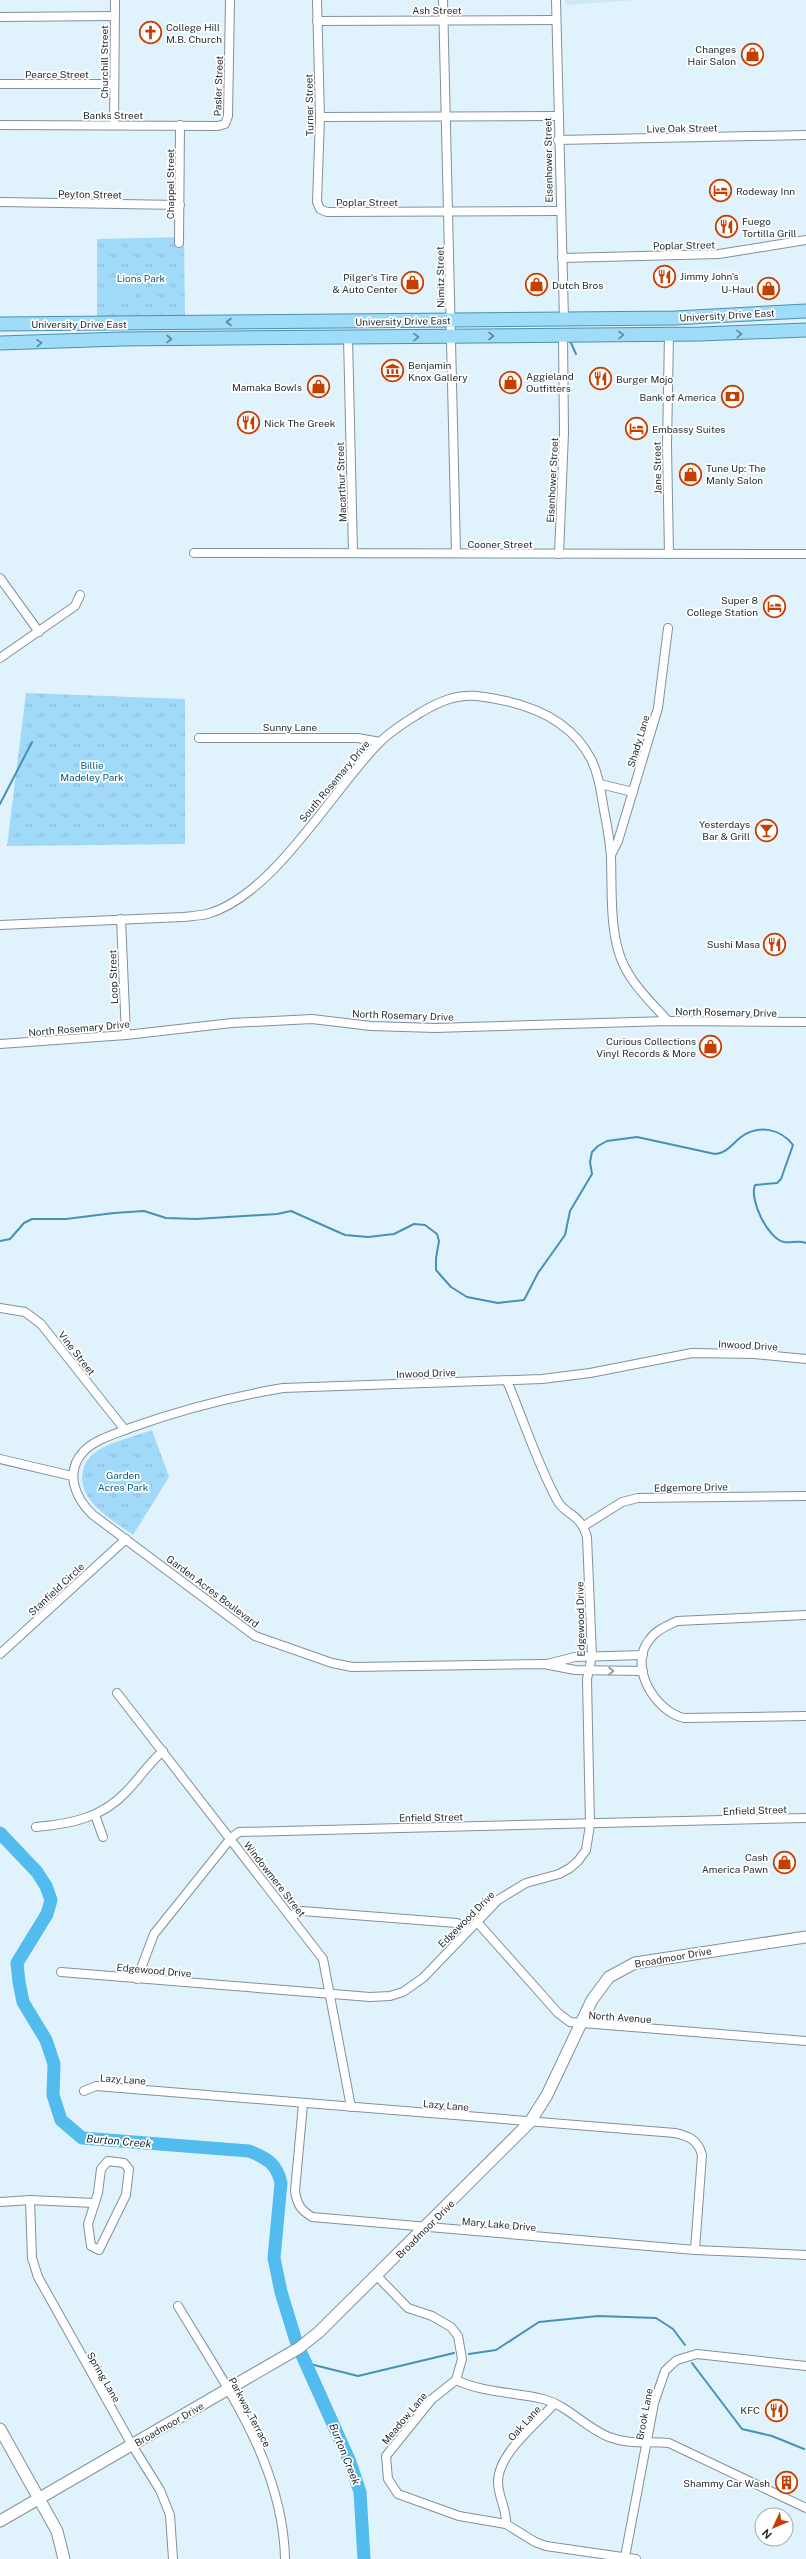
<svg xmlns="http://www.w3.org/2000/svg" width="806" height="2559" font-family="'Public Sans',sans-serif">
<defs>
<pattern id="park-tufts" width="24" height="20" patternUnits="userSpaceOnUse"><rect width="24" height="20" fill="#a1daf8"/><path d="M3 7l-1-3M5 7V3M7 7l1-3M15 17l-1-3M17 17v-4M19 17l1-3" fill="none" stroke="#8bbbd5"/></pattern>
</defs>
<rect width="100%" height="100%" fill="#e0f3fd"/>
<path fill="#cde7f5" d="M565 0H638L565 5Z"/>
<g fill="url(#park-tufts)">
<path d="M184 237 185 317 97 316V239Z"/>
<path d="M26 693 185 699V844L7 846Z"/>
<path d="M152 1430 169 1477 133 1535C113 1520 76 1501 83 1471 84 1463 90 1456 97 1451 112 1441 134 1437 152 1430Z"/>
</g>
<path fill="#a1daf8" d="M106 280 135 282 134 303 104 301Z"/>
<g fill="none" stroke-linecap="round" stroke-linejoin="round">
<g stroke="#4592b5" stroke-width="2">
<path d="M571 343 576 354"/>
<path d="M0 804 32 742"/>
<path d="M0 1241 10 1239 24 1223 32 1219H66L114 1213 144 1211 166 1218 196 1219 277 1214 291 1211 345 1235 368 1237 394 1234 414 1224 425 1225 437 1234 439 1241 436 1258V1270L451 1287 467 1297 498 1303 524 1300 538 1273 565 1235 570 1211 592 1174 590 1162 592 1152 598 1146 607 1141 637 1137 715 1154C727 1153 732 1144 741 1137 759 1124 781 1129 793 1145L781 1179 777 1183 755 1185C749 1200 768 1239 784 1242 791 1243 799 1240 806 1243"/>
<path d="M469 2354 496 2350 539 2322 598 2316 656 2318 673 2329 685 2345"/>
<path d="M306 2363 358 2376 454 2353"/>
<path d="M692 2363 742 2429 772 2436 804 2449"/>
</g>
<g stroke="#51bced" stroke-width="13">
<path d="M0 1833 37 1872 46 1886 51 1900 47 1914 17 1963 19 1982 23 2002 46 2040 54 2064 53 2095 61 2120 82 2138 249 2151C267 2158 277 2164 281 2183L274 2258 281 2292 296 2341"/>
<path d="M302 2355 350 2462 360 2492 364 2559"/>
</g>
<defs>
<g id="minor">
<path d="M317 0 320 117 317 202 320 209 327 212 559 211"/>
<path d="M443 0 456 553"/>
<path d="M556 0 564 320"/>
<path d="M0 17 115 16"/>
<path d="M317 21 556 20"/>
<path d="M0 84H114"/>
<path d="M320 117 557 116"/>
<path d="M0 125 218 126 225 124 228 116 230 0"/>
<path d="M114 125 115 0"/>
<path d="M558 140 806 135"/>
<path d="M0 202 180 205"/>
<path d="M179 243 180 125"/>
<path d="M562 258 719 254 806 240"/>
<path d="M348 337 353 553"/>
<path d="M194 553 806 554"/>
<path d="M559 554 564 433 563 336"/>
<path d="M669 554 667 445 669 334"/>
<path d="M0 578 39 632"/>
<path d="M0 658 75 606 80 595"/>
<path d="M199 738H358L380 742"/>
<path d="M600 784 633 792"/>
<path d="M611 855 618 841 658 708 668 628"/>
<path d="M121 919 126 1035"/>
<path d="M0 925 183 917C190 916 199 916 207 914 273 896 331 792 378 744 390 731 406 722 420 713 438 702 456 694 477 696 522 701 569 716 591 759 599 775 601 793 604 810 607 825 610 842 611 857 612 887 610 925 619 953 627 980 650 1001 668 1021"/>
<path d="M0 1044 126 1035 232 1023 312 1019 371 1026 435 1028 668 1021 806 1022"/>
<path d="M0 1308 25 1312 41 1324 125 1430"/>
<path d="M0 1459 72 1476"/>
<path d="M584 1526 622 1502 638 1498 806 1496"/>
<path d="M806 1615 677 1621C667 1626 656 1630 649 1640 628 1667 655 1711 684 1718L806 1716"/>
<path d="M0 1654 126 1539"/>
<path d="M547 1664 575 1657 643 1655"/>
<path d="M643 1671 575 1670 544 1664 352 1667 332 1663 255 1636 93 1515C75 1498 64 1472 84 1451 96 1439 115 1434 130 1428 180 1410 230 1397 283 1388L542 1379 590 1373 692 1353 754 1354 806 1359"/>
<path d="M117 1693 323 1959 351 2107"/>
<path d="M95 1815 103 1837"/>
<path d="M36 1827C70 1824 102 1818 126 1792 139 1779 149 1763 163 1751"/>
<path d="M291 1916 302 1911 457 1923 468 1930"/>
<path d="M477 1922 558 2013 570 2022 806 2041"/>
<path d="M61 1972 370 1997 390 1996 403 1992 423 1978 498 1900 526 1883 559 1874 570 1868 578 1861 586 1850 590 1825 587 1679 592 1656 587 1537C580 1512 564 1515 557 1500 537 1463 524 1421 507 1381"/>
<path d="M137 1979 154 1934 231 1838 239 1832 806 1818"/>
<path d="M84 2091 96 2086 675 2133C689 2136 698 2140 702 2155L695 2250"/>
<path d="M303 2104 295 2191C297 2205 301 2210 312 2217L695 2250 806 2255"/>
<path d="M108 2161 124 2163 129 2169 126 2195 99 2250 91 2246 88 2224 98 2193 101 2169Z"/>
<path d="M30 2200 32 2258 38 2277 132 2445 160 2490 170 2515 173 2559"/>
<path d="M0 2202 30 2200 94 2203"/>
<path d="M377 2276 408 2308 432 2316 451 2327 458 2336 462 2359 456 2380 432 2399 386 2456 388 2479 398 2494 459 2516 506 2524 535 2542 546 2546 636 2559"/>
<path d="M178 2306C225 2385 283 2464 285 2559"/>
<path d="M456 2380C484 2393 513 2392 543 2399 567 2405 586 2428 609 2437 630 2445 648 2441 669 2443L806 2508"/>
<path d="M506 2524C507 2509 498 2497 498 2482 498 2453 537 2424 554 2404"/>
<path d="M625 2557 654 2403 665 2371 671 2365 677 2360 697 2354 806 2366"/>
</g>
<g id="tertiary">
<path d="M0 2429 57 2531 64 2559"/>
<path d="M0 2521 299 2348 319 2332 530 2122 547 2095 592 2000 609 1977 635 1963 806 1937"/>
</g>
<g id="primary">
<path d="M0 324 675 318 806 311"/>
<path d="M0 343 122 339 700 334 806 330"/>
</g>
</defs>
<use href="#minor" stroke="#80919b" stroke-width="10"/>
<use href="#tertiary" stroke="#80919b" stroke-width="13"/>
<use href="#primary" stroke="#4b90b0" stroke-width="15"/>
<use href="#minor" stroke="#fff" stroke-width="8"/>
<use href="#tertiary" stroke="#fff" stroke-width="11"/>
<use href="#primary" stroke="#9edcf8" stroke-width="13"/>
</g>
<defs><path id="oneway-chevron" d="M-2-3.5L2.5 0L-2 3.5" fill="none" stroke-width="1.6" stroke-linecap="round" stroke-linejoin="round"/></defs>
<g stroke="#638696">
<use href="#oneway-chevron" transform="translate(229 322) rotate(180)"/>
<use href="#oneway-chevron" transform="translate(739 334) rotate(-2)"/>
<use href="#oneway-chevron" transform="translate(621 335) rotate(-1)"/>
<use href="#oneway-chevron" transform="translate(491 336)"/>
<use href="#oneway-chevron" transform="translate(416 337) rotate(-1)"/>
<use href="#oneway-chevron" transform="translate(169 339)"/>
<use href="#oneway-chevron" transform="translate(39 343) rotate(-1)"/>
</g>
<use stroke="#949799" href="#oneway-chevron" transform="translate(611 1671)"/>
<defs>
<symbol id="church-ring" viewBox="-11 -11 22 22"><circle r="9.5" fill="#fff" stroke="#c53f00" stroke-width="1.5"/><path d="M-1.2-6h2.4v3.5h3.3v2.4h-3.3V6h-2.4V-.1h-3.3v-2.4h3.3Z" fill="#c53f00"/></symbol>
<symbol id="shop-ring" viewBox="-11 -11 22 22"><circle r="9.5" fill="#fff" stroke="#c53f00" stroke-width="1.5"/><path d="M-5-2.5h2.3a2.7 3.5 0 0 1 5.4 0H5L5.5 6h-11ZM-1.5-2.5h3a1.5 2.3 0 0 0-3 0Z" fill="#c53f00"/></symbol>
<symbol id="hotel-ring" viewBox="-11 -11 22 22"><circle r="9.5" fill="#fff" stroke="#c53f00" stroke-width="1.5"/><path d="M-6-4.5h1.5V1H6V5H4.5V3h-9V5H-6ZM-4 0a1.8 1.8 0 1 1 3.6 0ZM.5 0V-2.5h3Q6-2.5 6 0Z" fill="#c53f00"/></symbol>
<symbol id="restaurant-ring" viewBox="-11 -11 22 22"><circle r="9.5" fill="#fff" stroke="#c53f00" stroke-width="1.5"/><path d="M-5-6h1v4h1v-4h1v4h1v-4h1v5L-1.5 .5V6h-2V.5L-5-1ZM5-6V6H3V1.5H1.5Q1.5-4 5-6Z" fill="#c53f00"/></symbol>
<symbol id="museum-ring" viewBox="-11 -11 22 22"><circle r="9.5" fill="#fff" stroke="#c53f00" stroke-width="1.5"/><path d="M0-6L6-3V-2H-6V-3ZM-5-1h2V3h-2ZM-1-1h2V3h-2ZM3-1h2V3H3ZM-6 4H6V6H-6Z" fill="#c53f00"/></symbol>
<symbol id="bank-ring" viewBox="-11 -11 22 22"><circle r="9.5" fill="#fff" stroke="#c53f00" stroke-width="1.5"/><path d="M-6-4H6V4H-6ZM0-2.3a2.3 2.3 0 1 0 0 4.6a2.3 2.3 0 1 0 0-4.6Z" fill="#c53f00"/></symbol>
<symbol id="bar-ring" viewBox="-11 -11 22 22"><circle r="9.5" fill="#fff" stroke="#c53f00" stroke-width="1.5"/><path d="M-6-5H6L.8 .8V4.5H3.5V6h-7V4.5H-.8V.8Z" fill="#c53f00"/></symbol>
<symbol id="building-ring" viewBox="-11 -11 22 22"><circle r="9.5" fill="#fff" stroke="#c53f00" stroke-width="1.5"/><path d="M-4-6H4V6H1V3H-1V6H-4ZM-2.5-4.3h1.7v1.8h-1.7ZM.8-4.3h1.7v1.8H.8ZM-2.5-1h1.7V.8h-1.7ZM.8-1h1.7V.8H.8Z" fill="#c53f00"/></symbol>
</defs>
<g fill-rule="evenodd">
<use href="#church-ring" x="138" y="20" width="25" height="25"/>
<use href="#shop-ring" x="740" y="42" width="25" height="25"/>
<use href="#hotel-ring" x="708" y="178" width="25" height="25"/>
<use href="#restaurant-ring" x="714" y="214" width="25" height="25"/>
<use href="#restaurant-ring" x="652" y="264" width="25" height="25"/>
<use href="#shop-ring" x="400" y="270" width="25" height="25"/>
<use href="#shop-ring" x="524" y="272" width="25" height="25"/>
<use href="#shop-ring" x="756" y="276" width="25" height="25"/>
<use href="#museum-ring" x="380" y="358" width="25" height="25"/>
<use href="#restaurant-ring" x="588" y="366" width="25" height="25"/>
<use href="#shop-ring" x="498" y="370" width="25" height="25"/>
<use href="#shop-ring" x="306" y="374" width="25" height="25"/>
<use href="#bank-ring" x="720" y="384" width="25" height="25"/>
<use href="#restaurant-ring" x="236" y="410" width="25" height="25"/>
<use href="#hotel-ring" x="624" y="416" width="25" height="25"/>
<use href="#shop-ring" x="678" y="462" width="25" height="25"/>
<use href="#hotel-ring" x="762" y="594" width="25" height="25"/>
<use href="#bar-ring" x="754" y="818" width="25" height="25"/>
<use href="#restaurant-ring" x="762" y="932" width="25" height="25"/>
<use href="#shop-ring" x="698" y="1034" width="25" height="25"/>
<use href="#shop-ring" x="772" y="1850" width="25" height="25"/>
<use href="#restaurant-ring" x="764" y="2398" width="25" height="25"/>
<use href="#building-ring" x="774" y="2470" width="25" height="25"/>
</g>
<g text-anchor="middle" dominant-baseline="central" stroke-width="3.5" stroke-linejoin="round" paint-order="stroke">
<g font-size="10" fill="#282f33" stroke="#fff">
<text x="437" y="10">Ash Street</text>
<text transform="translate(104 62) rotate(-90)">Churchill Street</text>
<text x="57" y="74">Pearce Street</text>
<text transform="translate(218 86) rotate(-88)">Pasler Street</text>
<text transform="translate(309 105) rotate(-91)">Turner Street</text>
<text x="113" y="115">Banks Street</text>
<text transform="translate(682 128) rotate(-1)">Live Oak Street</text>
<text transform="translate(548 160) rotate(-91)">Eisenhower Street</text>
<text transform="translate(170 184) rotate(-90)">Chappel Street</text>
<text transform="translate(90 194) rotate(1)">Peyton Street</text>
<text x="367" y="202">Poplar Street</text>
<text transform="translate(684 245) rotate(-1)">Poplar Street</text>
<text transform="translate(440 277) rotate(-91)">Nimitz Street</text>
<text transform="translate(727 315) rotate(-3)">University Drive East</text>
<text transform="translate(403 321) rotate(-1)">University Drive East</text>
<text x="79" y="324">University Drive East</text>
<text transform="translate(657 468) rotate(-91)">Jane Street</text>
<text transform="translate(552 480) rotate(-87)">Eisenhower Street</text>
<text transform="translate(341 482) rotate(-92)">Macarthur Street</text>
<text x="500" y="544">Cooner Street</text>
<text x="290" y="727">Sunny Lane</text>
<text transform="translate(638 741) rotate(-73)">Shady Lane</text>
<text transform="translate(334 781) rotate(-50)">South Rosemary Drive</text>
<text transform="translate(113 977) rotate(-92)">Loop Street</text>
<text transform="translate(726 1012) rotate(1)">North Rosemary Drive</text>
<text transform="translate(403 1015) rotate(2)">North Rosemary Drive</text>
<text transform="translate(79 1028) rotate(-5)">North Rosemary Drive</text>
<text transform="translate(748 1345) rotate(3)">Inwood Drive</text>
<text transform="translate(77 1353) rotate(52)">Vine Street</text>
<text transform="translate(426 1373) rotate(-2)">Inwood Drive</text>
<text transform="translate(691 1487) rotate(-1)">Edgemore Drive</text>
<text transform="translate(56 1589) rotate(-43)">Stanfield Circle</text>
<text transform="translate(213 1591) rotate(37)">Garden Acres Boulevard</text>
<text transform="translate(580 1619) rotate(-91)">Edgewood Drive</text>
<text transform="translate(755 1810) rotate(-2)">Enfield Street</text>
<text transform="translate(431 1817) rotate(-1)">Enfield Street</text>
<text transform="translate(275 1879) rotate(52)">Windowmere Street</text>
<text transform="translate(466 1919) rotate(-45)">Edgewood Drive</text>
<text transform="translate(673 1957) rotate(-10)">Broadmoor Drive</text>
<text transform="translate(154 1970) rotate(5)">Edgewood Drive</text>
<text transform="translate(620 2017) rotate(4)">North Avenue</text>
<text transform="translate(123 2079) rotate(4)">Lazy Lane</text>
<text transform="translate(446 2105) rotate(5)">Lazy Lane</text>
<text transform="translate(499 2224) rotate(5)">Mary Lake Drive</text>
<text transform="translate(425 2229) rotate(-45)">Broadmoor Drive</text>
<text transform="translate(104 2377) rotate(60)">Spring Lane</text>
<text transform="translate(250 2412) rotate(62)">Parkway Terrace</text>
<text transform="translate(644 2414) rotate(-79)">Brook Lane</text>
<text transform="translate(404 2418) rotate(-50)">Meadow Lane</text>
<text transform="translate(524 2423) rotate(-48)">Oak Lane</text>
<text transform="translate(169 2424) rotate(-30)">Broadmoor Drive</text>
</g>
<g font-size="10" fill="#282f33" stroke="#fff" text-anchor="end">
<text x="166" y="27" text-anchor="start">College Hill<tspan x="166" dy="12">M.B. Church</tspan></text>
<text x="736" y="49">Changes<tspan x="736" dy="12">Hair Salon</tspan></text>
<text x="736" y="191" text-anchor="start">Rodeway Inn</text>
<text x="742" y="221" text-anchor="start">Fuego<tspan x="742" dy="12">Tortilla Grill</tspan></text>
<text x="680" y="276" text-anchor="start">Jimmy John's</text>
<text x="398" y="277">Pilger's Tire<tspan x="398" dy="12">&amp; Auto Center</tspan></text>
<text x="552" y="285" text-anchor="start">Dutch Bros</text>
<text x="754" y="289">U-Haul</text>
<text x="408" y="365" text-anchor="start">Benjamin<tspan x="408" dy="12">Knox Gallery</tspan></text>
<text x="526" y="376" text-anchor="start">Aggieland<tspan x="526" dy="12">Outfitters</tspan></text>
<text x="616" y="379" text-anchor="start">Burger Mojo</text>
<text x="302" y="387">Mamaka Bowls</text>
<text x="716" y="397">Bank of America</text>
<text x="264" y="423" text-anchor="start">Nick The Greek</text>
<text x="652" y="429" text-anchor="start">Embassy Suites</text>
<text x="706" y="468" text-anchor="start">Tune Up: The<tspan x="706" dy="12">Manly Salon</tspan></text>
<text x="758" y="600">Super 8<tspan x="758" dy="12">College Station</tspan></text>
<text x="750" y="824">Yesterdays<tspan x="750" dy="12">Bar &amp; Grill</tspan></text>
<text x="760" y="944">Sushi Masa</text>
<text x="696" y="1041">Curious Collections<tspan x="696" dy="12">Vinyl Records &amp; More</tspan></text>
<text x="768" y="1857">Cash<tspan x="768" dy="12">America Pawn</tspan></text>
<text x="760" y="2410">KFC</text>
<text x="770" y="2483">Shammy Car Wash</text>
</g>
<g font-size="10" fill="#025c7d" stroke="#fff">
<text x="141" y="278">Lions Park</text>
<text x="92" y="765">Billie<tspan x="92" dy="12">Madeley Park</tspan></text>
<text x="123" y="1475">Garden<tspan x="123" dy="12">Acres Park</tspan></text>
</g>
<g font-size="11" font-style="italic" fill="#192c35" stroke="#fff">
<text transform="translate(119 2141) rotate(5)">Burton Creek</text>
<text transform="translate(345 2454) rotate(68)">Burton Creek</text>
</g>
</g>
<g transform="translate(774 2527) rotate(226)"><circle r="19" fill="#ffffff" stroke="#a9acad"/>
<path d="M0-3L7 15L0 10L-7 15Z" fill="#c53f00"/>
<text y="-6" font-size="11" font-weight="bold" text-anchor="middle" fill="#282f33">N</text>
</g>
</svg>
